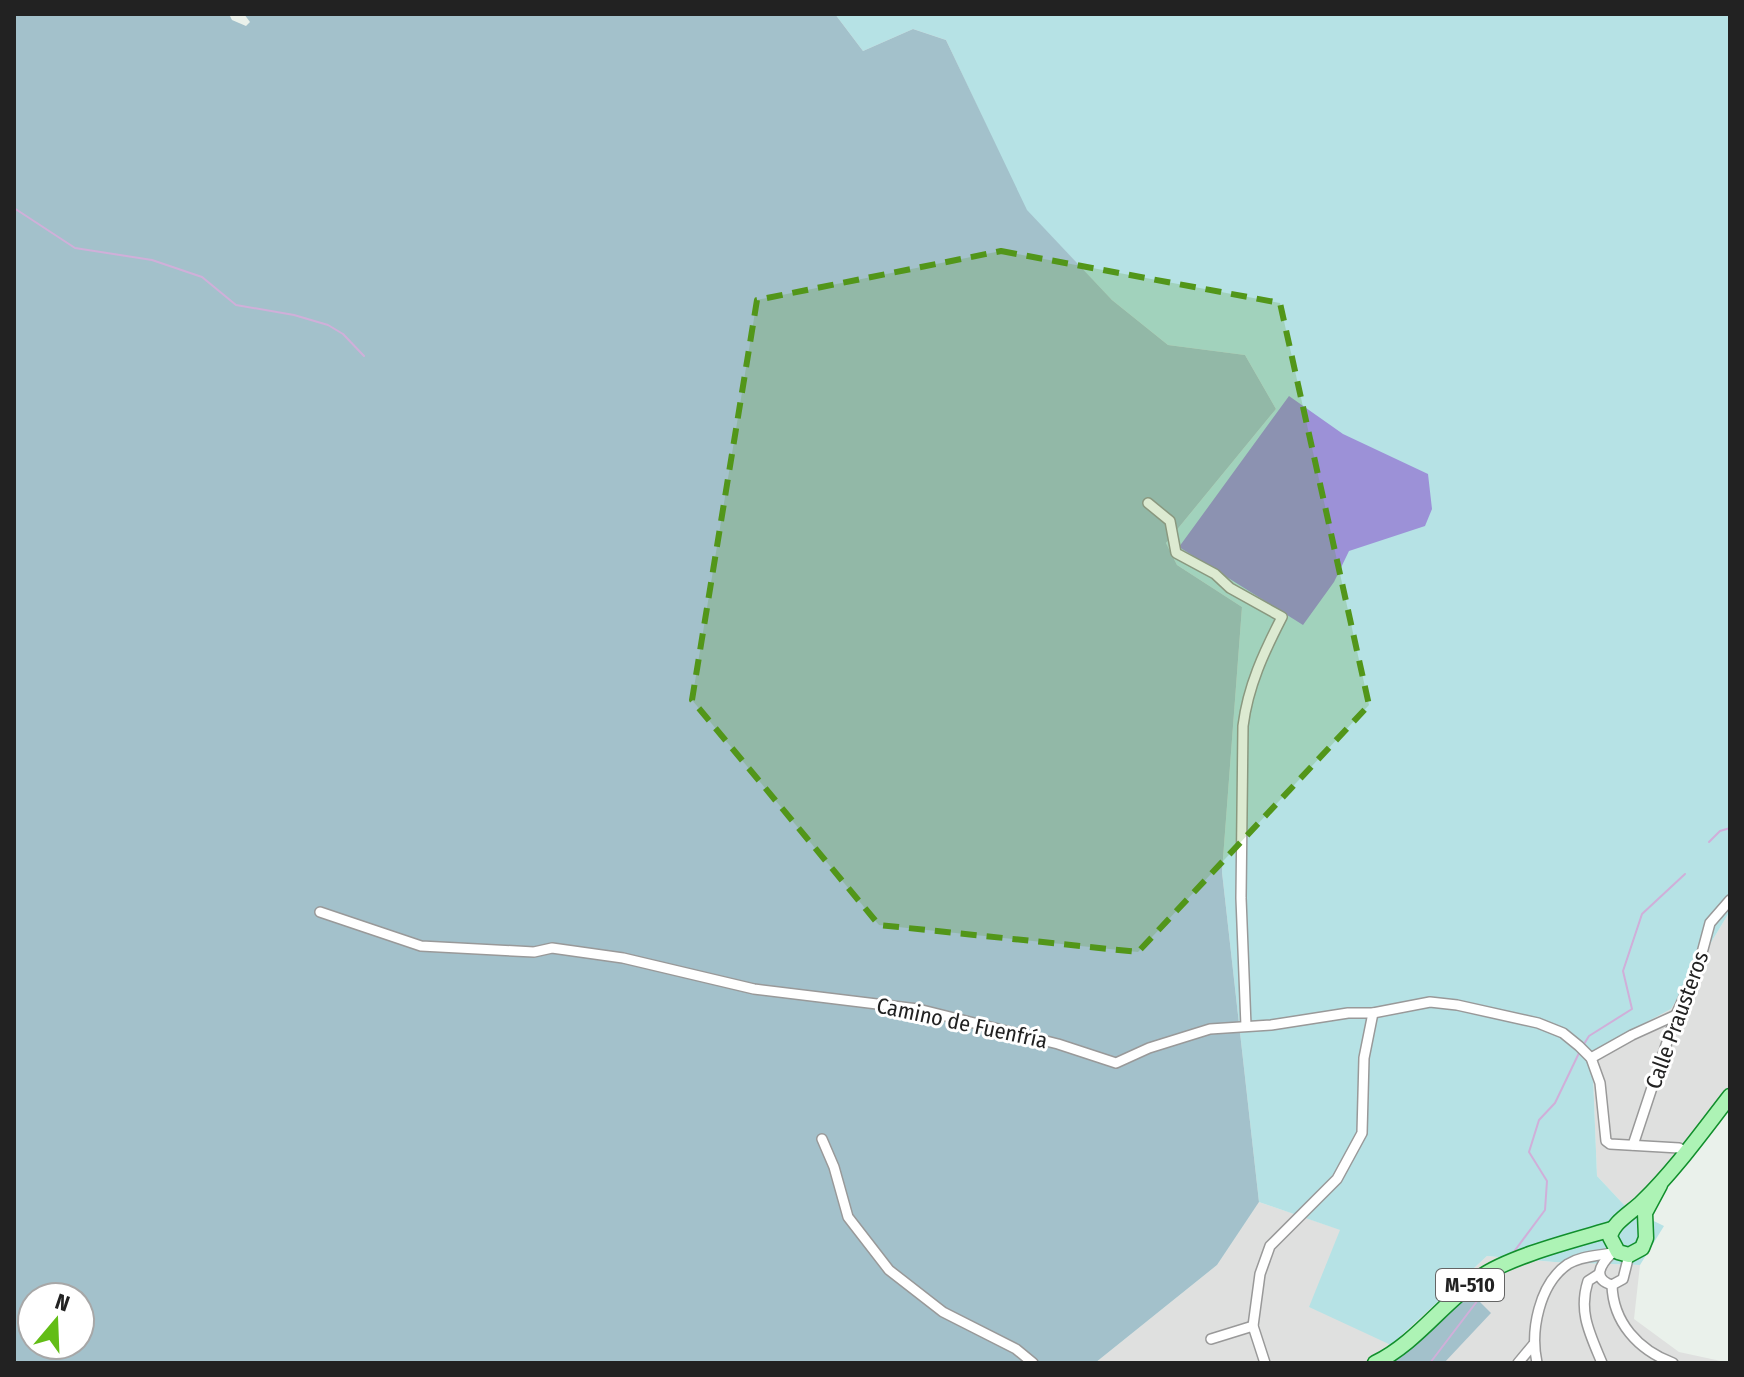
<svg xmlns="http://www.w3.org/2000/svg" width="1744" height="1377" font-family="'Fira Sans Condensed',sans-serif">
<rect width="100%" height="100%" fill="#eaf1eb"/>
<g fill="#dfe0df">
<path d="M1730 911V1102L1627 1208 1597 1176 1592 1050 1671 1009Z"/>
<path d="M1259 1202 1341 1230 1391 1345 1487 1256 1554 1262 1640 1265 1634 1319 1679 1352 1730 1363H1095L1217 1265Z"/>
</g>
<path fill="#b6e2e5" d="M835 14H1730V911L1671 1009 1592 1051 1597 1176 1627 1208 1664 1226 1640 1265 1554 1262 1487 1256 1391 1345 1309 1307 1340 1230 1259 1202 1222 872 1242 607 1177 565 1166 543 1276 409 1245 355 1168 345 1112 300 1026 210 946 40 913 29 863 51Z"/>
<g fill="#a3c1cb" fill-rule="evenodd">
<path d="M14 14H229L232 20 246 26 250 22 244 14H835L863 51 913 29 946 40 1027 210 1112 300 1168 345 1245 355 1276 409 1166 543 1177 565 1242 607 1222 872 1259 1202 1217 1265 1095 1363H14ZM32 1297H80V1345H32Z"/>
<path d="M1505 1273 1479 1301 1491 1313 1444 1363H1389L1479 1283Z"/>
</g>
<path fill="#9c91d7" d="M1289 396 1343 434 1428 474 1432 509 1425 526 1349 551 1334 582 1303 625 1179 547Z"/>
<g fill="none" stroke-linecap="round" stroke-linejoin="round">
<g stroke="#d0afd9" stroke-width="2">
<path d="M14 208 75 248 152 260 202 277 236 305 294 315 328 325 343 334 364 356"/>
<path d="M1709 842 1720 831 1730 828"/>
<path d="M1584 1044 1589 1036 1632 1009 1623 971 1642 914 1685 874"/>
<path d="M1513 1253 1545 1210 1547 1181 1529 1152 1539 1120 1555 1103 1579 1053"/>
<path d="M1430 1363 1497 1275"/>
</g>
<defs>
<g id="street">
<path d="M1148 503 1170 521 1176 553 1215 574 1230 588 1282 617C1264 652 1248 686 1243 726L1241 898 1246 1026"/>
<path d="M320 912 421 946 534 952 552 948 623 958 754 989 918 1009 1058 1044 1116 1063 1149 1048 1210 1029 1271 1025 1348 1013H1373L1430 1002 1457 1005 1538 1023 1563 1033 1579 1046 1591 1058 1600 1083 1606 1141 1610 1144 1679 1148 1686 1152"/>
<path d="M1591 1058 1632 1035 1676 1015"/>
<path d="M822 1139 834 1167 848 1217 889 1270 943 1312 1016 1349 1033 1363"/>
<path d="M1633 1145 1676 1015 1699 964 1710 923 1730 900"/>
<path d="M1611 1254C1600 1265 1592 1279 1612 1285"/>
<path d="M1599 1274 1588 1281C1578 1312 1590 1334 1602 1363"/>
<path d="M1612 1285C1613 1322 1638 1350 1673 1363"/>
<path d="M1612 1285 1623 1279 1629 1255"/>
<path d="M1211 1339 1253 1326"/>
<path d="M1265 1363 1253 1326 1260 1274 1270 1246 1337 1179 1362 1133 1364 1058 1373 1013"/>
<path d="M1518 1363 1533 1345"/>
<path d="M1537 1363C1530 1331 1539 1284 1568 1264 1581 1256 1597 1256 1611 1253"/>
</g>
<g id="primary">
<path d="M1660 1185 1645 1213 1646 1238 1642 1248 1629 1255 1618 1252 1610 1237C1613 1222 1631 1213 1642 1202 1675 1170 1702 1132 1730 1096"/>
<path d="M1375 1363C1415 1344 1443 1303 1479 1278 1510 1256 1575 1240 1612 1229"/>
</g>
</defs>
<use href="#street" stroke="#999" stroke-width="12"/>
<use href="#primary" stroke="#118f2c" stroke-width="17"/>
<use href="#street" stroke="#fff" stroke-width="9"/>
<use href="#primary" stroke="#adf3b5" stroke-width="14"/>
</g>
<path fill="#529619" fill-opacity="0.2" stroke="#529619" stroke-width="6" stroke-dasharray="16 10" stroke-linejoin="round" d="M1001 251 1280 303 1369 705 1138 952 879 925 692 700 757 300Z"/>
<g text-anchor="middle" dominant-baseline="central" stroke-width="6" stroke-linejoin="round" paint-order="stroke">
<rect fill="#fff" stroke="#646464" stroke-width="2" x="1436" y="1269" width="68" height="32" rx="6"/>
<g font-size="20" font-weight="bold" fill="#222">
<text x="1470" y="1285">M-510</text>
</g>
<g font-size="22" fill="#222" stroke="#fff">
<text transform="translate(1677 1020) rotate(-70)">Calle Prausteros</text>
<text transform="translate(962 1023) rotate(12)">Camino de Fuenfría</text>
</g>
</g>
<rect width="1744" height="1377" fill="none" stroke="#222222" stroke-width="32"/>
<g transform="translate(56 1321) rotate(19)"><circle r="38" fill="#ffffff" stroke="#a7a7a7" stroke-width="2"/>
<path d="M0-6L14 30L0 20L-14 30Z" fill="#62bd16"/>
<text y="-12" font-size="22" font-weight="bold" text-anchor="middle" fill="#222222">N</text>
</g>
</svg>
